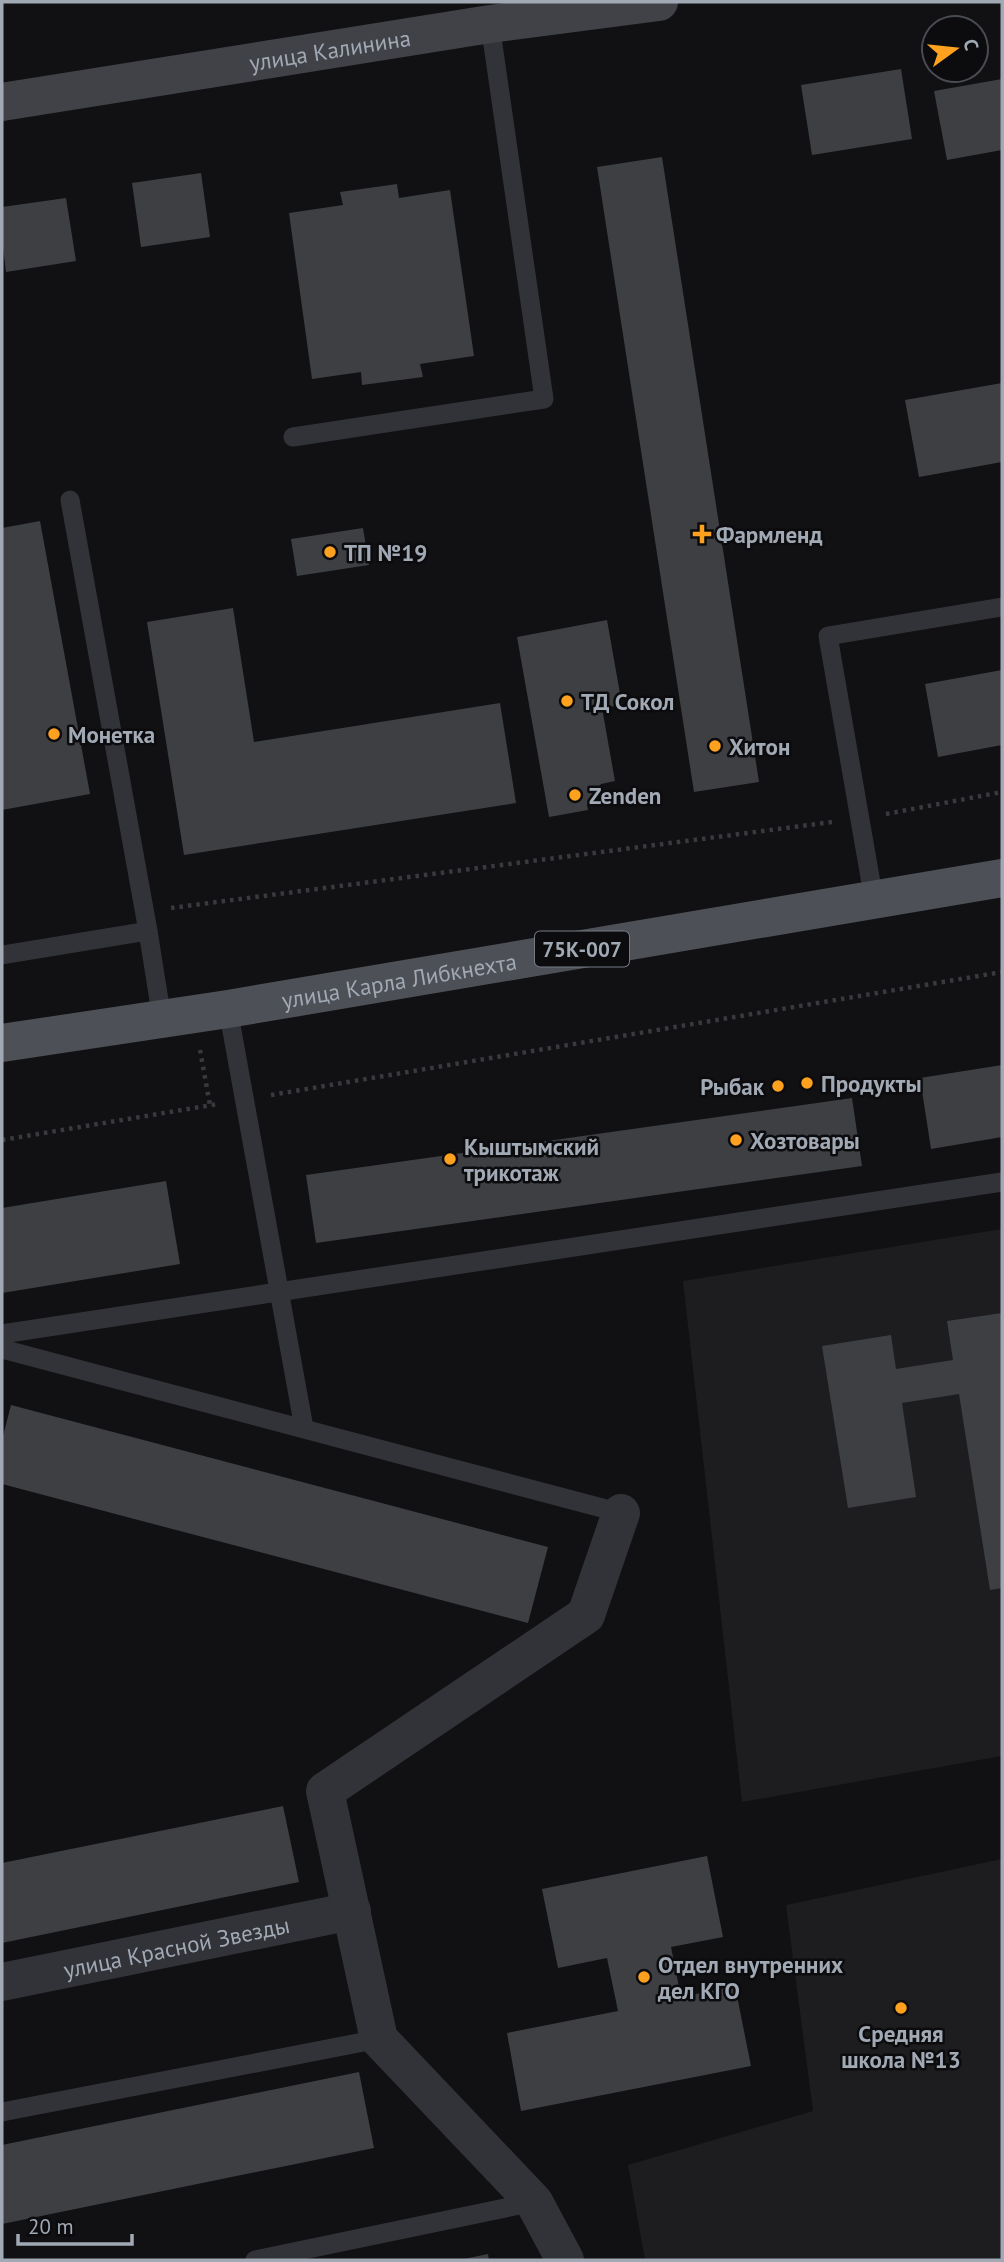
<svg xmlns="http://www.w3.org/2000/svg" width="1004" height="2262" font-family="'PT Sans',sans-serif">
<rect width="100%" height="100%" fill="#111113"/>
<g fill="#1d1d20">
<path d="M1002 1229V1756L742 1802 683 1281Z"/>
<path d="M1002 1859V2260H645L628 2165 813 2111 786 1905Z"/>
</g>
<g fill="#3d3f43">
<path d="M901 69 912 139 812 155 801 85Z"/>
<path d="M1002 79V150L947 160 934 91Z"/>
<path d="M662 157 759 782 694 792 597 167Z"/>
<path d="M201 173 210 237 141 247 132 183Z"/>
<path d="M397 184 399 198 450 190 474 356 420 364 423 377 362 385 361 372 312 379 289 213 343 205 340 192Z"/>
<path d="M66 198 76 261 6 272 2 239V207Z"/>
<path d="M1002 383V462L919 477 905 400Z"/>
<path d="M40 521 90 794 2 810V528Z"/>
<path d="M363 528 369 565 297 576 291 539Z"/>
<path d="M233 608 254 742 500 703 516 803 184 855 147 622Z"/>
<path d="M607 620 622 705 602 708 615 781 601 784 587 805 588 810 549 817 517 637Z"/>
<path d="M1002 670V745L938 757 925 684Z"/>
<path d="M1002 1065V1137L931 1149 920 1078Z"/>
<path d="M852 1098 862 1166 316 1243 306 1175Z"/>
<path d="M166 1181 180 1264 2 1293V1208Z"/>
<path d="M1002 1313V1588L990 1590 959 1394 902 1403 916 1497 848 1508 822 1346 891 1335 896 1369 953 1360 947 1321Z"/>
<path d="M11 1405 548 1547 528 1623 2 1484V1440Z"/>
<path d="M283 1806 299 1882 2 1943V1863Z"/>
<path d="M707 1856 723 1937 671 1947 681 1997 735 1986 751 2066 521 2111 507 2033 618 2011 607 1958 558 1968 542 1889Z"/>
<path d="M359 2072 374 2148 2 2224V2145Z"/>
<path d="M488 2254 489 2260H464V2259Z"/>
</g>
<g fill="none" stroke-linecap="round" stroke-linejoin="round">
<g stroke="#383a3f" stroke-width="4.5" stroke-dasharray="3.5 5" stroke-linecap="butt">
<path d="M886 814 1002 792"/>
<path d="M171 908 832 822"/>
<path d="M200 1050 210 1105"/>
<path d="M271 1095 1002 972"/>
<path d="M2 1140 218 1104"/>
</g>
<g stroke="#323338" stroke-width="19">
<path d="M293 437 544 399 490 24"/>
<path d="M70 500 148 931"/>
<path d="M874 900 828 636 1002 607"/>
<path d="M2 955 148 931 162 1019"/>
<path d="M228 1009 304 1428"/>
<path d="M2 1334 1002 1182"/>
<path d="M2 1349 621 1513"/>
<path d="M2 2112 379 2039"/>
<path d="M255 2260 534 2202"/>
</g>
<g stroke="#323338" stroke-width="38">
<path id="s1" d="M2 1982 352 1911"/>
<path d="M565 2260 534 2202 379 2039 325 1791 586 1615 621 1513"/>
</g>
<path stroke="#404248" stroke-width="38" id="s2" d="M2 102 490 24 659 2"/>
<path stroke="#4e5057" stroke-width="38" id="s3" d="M2 1043 228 1009 1002 878"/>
</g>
<g fill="#fea11e" stroke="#0c0c0e" stroke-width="2.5">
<path d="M698.5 523.5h7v7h7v7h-7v7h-7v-7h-7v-7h7z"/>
<circle cx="330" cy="552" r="7"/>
<circle cx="567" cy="701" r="7"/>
<circle cx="54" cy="734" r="7"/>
<circle cx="715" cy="746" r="7"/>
<circle cx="575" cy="795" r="7"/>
<circle cx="807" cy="1083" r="7"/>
<circle cx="778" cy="1086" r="7"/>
<circle cx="736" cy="1140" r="7"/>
<circle cx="450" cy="1159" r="7"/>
<circle cx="644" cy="1977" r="7"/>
<circle cx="901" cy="2008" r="7"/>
</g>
<g text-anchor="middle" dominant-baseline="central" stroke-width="5" stroke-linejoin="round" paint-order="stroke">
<rect fill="#0c0c0e" stroke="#747a83" stroke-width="2" x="535" y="931.5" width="94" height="35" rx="5"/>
<g font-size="21" font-weight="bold" fill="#a1a9b5">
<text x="582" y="949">75К-007</text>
</g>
<g font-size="23" fill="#a1a9b5" stroke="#0c0c0e">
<text stroke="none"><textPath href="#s2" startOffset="332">улица Калинина</textPath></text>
<text stroke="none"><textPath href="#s3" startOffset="402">улица Карла Либкнехта</textPath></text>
<text stroke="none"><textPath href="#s1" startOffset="178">улица Красной Звезды</textPath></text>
</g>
<g font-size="23" font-weight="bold" fill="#a1a9b5" stroke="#0c0c0e" text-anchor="start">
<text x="716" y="534">Фармленд</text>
<text x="344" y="552">ТП №19</text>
<text x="581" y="701">ТД Сокол</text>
<text x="68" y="734">Монетка</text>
<text x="729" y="746">Хитон</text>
<text x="589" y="795">Zenden</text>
<text x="821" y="1083">Продукты</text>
<text x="764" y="1086" text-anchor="end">Рыбак</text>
<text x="750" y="1140">Хозтовары</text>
<text x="464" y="1146">Кыштымский<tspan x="464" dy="26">трикотаж</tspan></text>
<text x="658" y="1964">Отдел внутренних<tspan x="658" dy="26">дел КГО</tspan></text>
<text x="901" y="2033" text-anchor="middle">Средняя<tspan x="901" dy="26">школа №13</tspan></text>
</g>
</g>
<rect width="1004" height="2262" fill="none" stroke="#a1a9b5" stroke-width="7"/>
<g transform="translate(955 49) rotate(75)"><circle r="33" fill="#0c0c0e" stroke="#484b51" stroke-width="2"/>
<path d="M0-5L12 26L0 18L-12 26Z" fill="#fea11e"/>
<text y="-10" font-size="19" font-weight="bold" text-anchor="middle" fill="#a1a9b5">С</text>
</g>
<path d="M18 2234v10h114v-10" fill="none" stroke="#a1a9b5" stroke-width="3.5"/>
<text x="28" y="2234" font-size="21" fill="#a1a9b5" stroke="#0c0c0e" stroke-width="5" paint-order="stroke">20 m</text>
</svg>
